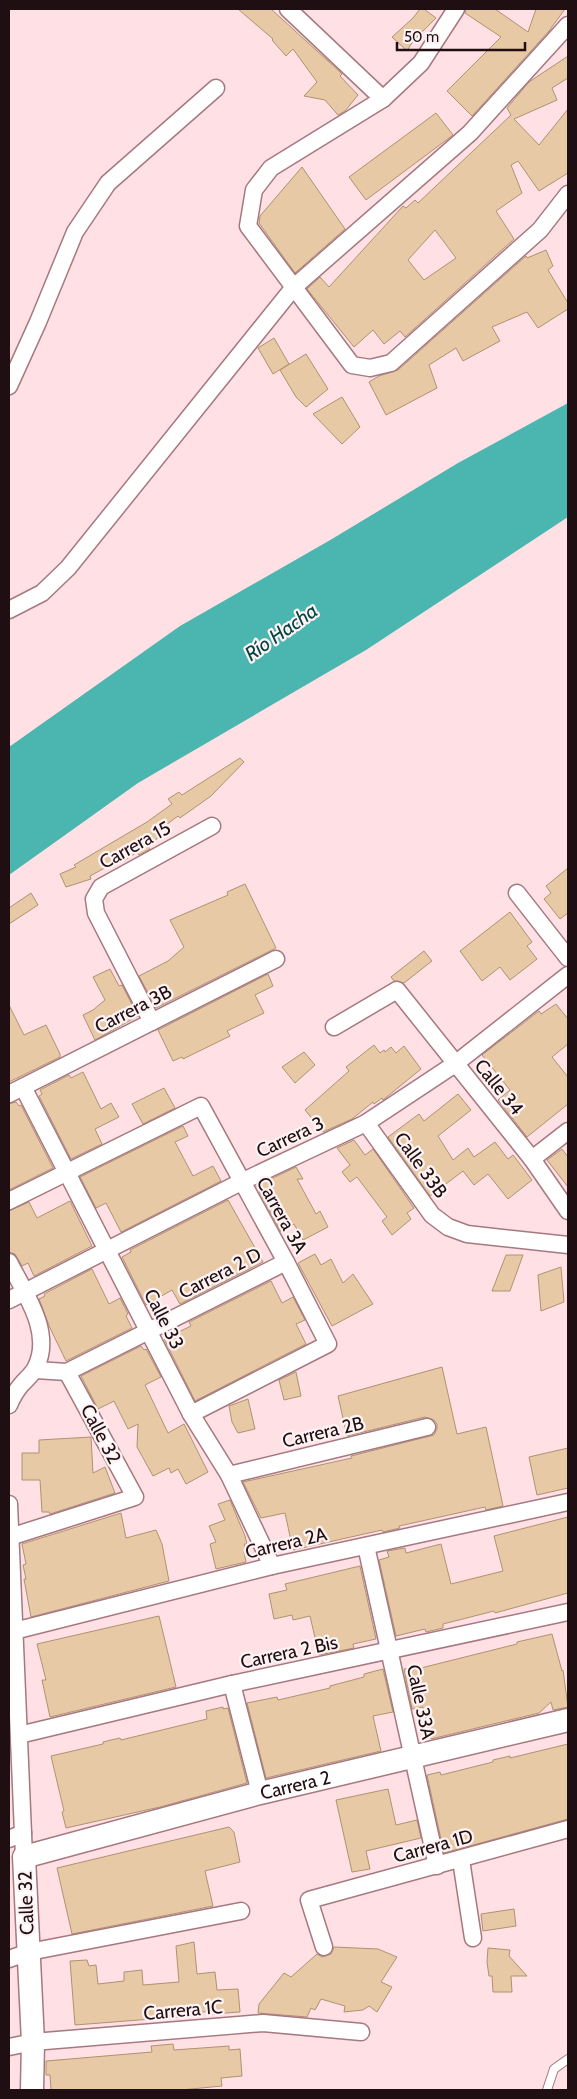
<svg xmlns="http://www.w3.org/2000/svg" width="577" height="2099" font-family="Cabin,sans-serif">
<rect width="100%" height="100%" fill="#ffe0e4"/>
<path fill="#4ab6af" d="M568 403V517L366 650 138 783 9 875V747L180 626 332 539 458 463Z"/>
<g fill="#e8c9a6" stroke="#b09271" fill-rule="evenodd">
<path d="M238 9H271L340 72 342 74 340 76 358 95 345 111 338 115 325 100 304 96 317 82 293 49 286 56 272 40 273 39Z"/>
<path d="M420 9H424L436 18 413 41 407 51 392 37 413 18Z"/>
<path d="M466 9H495L528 32 536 9H565L549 31 472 116 447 91 501 37 465 13Z"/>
<path d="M568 56V78L552 88 557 100 514 119 539 145 568 109V173L539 191 518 161 511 165 522 193 496 211 514 239 405 337 400 331 384 344 373 330 354 347 307 289 320 277 329 287 403 206 406 208 415 200 418 203 511 115 507 108 529 82ZM435 230 456 258 424 280 408 260Z"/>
<path d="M436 113 453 135 366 200 349 177Z"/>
<path d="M302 167 345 229 295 273 259 223 260 216Z"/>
<path d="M546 250 553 266 548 270 568 303V309L538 328 527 312 492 327 500 341 463 361 456 348 429 365 437 388 386 415 369 382 379 376 398 370 526 256 527 258Z"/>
<path d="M274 338 289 364 273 374 258 348Z"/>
<path d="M306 354 328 389 306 407 296 397 280 370Z"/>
<path d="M342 397 360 427 342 444 313 414Z"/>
<path d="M240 758 244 762 211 796 180 818 178 816 155 833 158 838 147 845 150 849 139 855 137 852 124 861 123 858 90 876 91 879 66 887 60 874 76 867 74 865 147 822 172 804 168 799 179 792 182 795Z"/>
<path d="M568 868V913L560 919 544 899 551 893 546 886Z"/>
<path d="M245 884 276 948 156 1008 139 976 168 961 184 947 170 920 228 895 227 892Z"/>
<path d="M31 893 38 905 9 924V908Z"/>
<path d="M510 912 532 942 527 946 537 959 510 980 500 967 482 981 460 951Z"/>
<path d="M424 951 432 961 404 983 394 981 391 977Z"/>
<path d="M110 969 119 986 122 985 138 1016 95 1040 83 1015 93 1010 105 1000 93 977Z"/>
<path d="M268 974 273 986 255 995 264 1013 227 1031 230 1036 183 1059 182 1057 173 1061 158 1030Z"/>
<path d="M556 1004 568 1019V1044L552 1057 568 1077V1104L527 1137 498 1100 510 1090 482 1055 539 1011 541 1014Z"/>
<path d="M9 1005 24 1035 46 1025 60 1054V1057L9 1082Z"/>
<path d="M374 1045 380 1053 384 1050 385 1052 391 1047 396 1053 404 1046 421 1069 383 1100 382 1098 374 1104 373 1102 352 1119 323 1132 305 1110 349 1071 346 1067Z"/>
<path d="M304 1052 315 1065 295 1083 282 1067Z"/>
<path d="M83 1072 101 1109 111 1103 119 1117 95 1129 102 1144 71 1159 39 1096 42 1094 40 1090 69 1075 71 1078Z"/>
<path d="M164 1088 175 1108 143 1124 132 1104Z"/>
<path d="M458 1094 471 1110 438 1136 453 1160 468 1148 474 1157 495 1142 508 1159 513 1155 532 1180 508 1199 488 1174 474 1185 463 1171 430 1196 388 1137 419 1114 424 1121Z"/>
<path d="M16 1102 19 1106 21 1105 53 1168 9 1190V1104Z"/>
<path d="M183 1126 188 1136 175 1142 193 1176 213 1166 221 1181 121 1232 106 1203 96 1208 80 1177Z"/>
<path d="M354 1140 365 1155 373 1149 414 1208 407 1213 411 1219 392 1235 382 1221 387 1217 357 1177 350 1182 342 1172 350 1165 337 1148Z"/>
<path d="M562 1149 568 1157V1187L547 1160Z"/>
<path d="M296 1167 303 1179H297L316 1214 320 1211 328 1227 303 1240 294 1224 281 1232 256 1186Z"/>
<path d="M228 1200 263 1262 180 1304 172 1290 146 1305 122 1257 131 1252 130 1250Z"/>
<path d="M70 1201 92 1246 34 1276 28 1263 22 1266 15 1254 9 1252V1211L29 1202 37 1218Z"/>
<path d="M315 1254 321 1265 331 1259 343 1283 353 1274 373 1304 332 1326 298 1263Z"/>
<path d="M506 1255H523L510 1291H492Z"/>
<path d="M561 1267 564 1302 541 1311 538 1275Z"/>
<path d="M92 1269 109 1304 120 1298 128 1314 126 1316 132 1328 66 1361 50 1328 39 1299 45 1296 44 1294Z"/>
<path d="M271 1281 282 1303 293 1297 305 1320 296 1324 306 1344 195 1401 164 1339 191 1326 189 1322Z"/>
<path d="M141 1346 144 1350 146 1349 161 1377 145 1385 168 1433 184 1424 208 1472 186 1484 178 1469 171 1473 169 1468 153 1476 137 1447 138 1424 128 1429 114 1401 98 1409 81 1376Z"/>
<path d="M442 1367 457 1434 486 1427 503 1506 486 1510 485 1507 399 1526 400 1528 383 1532 382 1530 293 1550 285 1513 261 1518 243 1482 352 1458 351 1456 434 1435 437 1429V1424L434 1420 425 1417 347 1436 338 1396Z"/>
<path d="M296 1372 301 1396 284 1400 279 1380Z"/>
<path d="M248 1399 255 1429 238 1433 232 1422 229 1406Z"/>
<path d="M91 1437 93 1473 105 1467 115 1493 50 1514 49 1512H42L40 1480H22V1453H39V1440Z"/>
<path d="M568 1448V1488L537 1495 529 1457Z"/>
<path d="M230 1500 245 1536 247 1544H244L246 1552H244L246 1562 216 1569 210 1544 216 1542 209 1526 225 1520 218 1504Z"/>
<path d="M121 1513 126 1538 156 1530 162 1544 169 1581 31 1617 24 1579H26L23 1565 26 1564 22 1544Z"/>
<path d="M568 1517V1593L495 1613 494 1611 443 1624V1628L426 1632 425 1629 396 1636 379 1560 389 1557 387 1551 405 1548 406 1553 441 1544 451 1584 503 1571 494 1536Z"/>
<path d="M360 1566 376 1639 353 1644 354 1648 319 1655 310 1616 293 1620 292 1615 274 1619 269 1594 287 1590 285 1584Z"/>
<path d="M159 1616 176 1687 50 1717 42 1680H46L37 1644Z"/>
<path d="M552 1634 562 1671 563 1670 568 1707 553 1710 551 1702 539 1713 431 1739 423 1707 412 1709 404 1669 413 1667V1670L517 1644V1642Z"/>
<path d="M383 1669 393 1712 373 1716 381 1751 266 1778 247 1703 277 1697 278 1700 330 1688V1686L364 1677V1674Z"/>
<path d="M223 1707V1709L228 1708 247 1783 160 1807 66 1828 62 1812 64 1811 51 1756 103 1744V1742L111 1740 120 1738 121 1740 207 1719 206 1711Z"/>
<path d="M568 1744V1819L444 1853 427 1775 440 1772 441 1775 493 1762V1760L510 1756V1758Z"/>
<path d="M388 1789 396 1825 417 1820 421 1838 366 1851 370 1869 352 1872 336 1800Z"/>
<path d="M229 1827 234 1832 240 1862 205 1871 213 1906 72 1934 57 1868Z"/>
<path d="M514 1909 516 1926 483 1931 481 1914Z"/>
<path d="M194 1942 197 1974 215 1972 217 1990 238 1989 240 2012 211 2014V2010L190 2016 75 2025 70 1961 87 1960 89 1966 96 1965 98 1984 124 1981V1972L142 1970 143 1985 179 1982 176 1946Z"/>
<path d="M334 1947 378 1949 397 1957 381 1982 392 1987 377 2012 369 2006 363 2010 344 2012 345 2006 321 1999 315 2010 311 2008 307 2017 258 2013 259 2004 284 1973 291 1977 317 1954 322 1957 331 1954Z"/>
<path d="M488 1948 510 1950 509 1956 527 1976H511L512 1992H493L492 1976H489L487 1962Z"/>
<path d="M173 2044 174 2050 229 2046V2050L240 2049 242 2076 221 2078 222 2086 181 2090H51L50 2075H46V2061L152 2052 151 2046Z"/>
</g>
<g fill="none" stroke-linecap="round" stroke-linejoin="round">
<defs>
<path id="lane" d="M547 2090 554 2069 568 2059"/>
<g id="street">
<path d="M288 9 383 99"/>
<path d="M456 9 421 63 383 99 271 168 254 190 248 226 352 365 370 368 391 363 540 230 568 194"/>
<path d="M9 386 38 322 75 232 108 183 216 88"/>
<path d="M9 610 42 593 68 568 294 287 470 133 568 25"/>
<path d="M517 893 568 958"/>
<path d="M152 1022 96 913 94 899 101 887 212 826"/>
<path d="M334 1027 397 990 532 1159 568 1211"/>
<path d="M23 1087 191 1414 229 1475 272 1566"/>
<path d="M9 1094 276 959"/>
<path d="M366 1123 432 1215 448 1227 467 1234 568 1245"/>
<path d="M532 1159 568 1131"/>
<path d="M9 1201 201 1106 286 1262 328 1344 191 1414"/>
<path d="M9 1262C25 1294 53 1332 36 1367 33 1374 26 1379 21 1385 16 1391 12 1398 9 1405"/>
<path d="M9 1300 241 1182 366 1123 455 1064 568 975"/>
<path d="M36 1370 67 1372 286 1262"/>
<path d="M229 1475 427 1427"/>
<path d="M9 1504 24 1857"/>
<path d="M10 1537 135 1497 67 1372"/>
<path d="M366 1546 437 1866"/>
<path d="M14 1631 272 1566 568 1502"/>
<path d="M232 1684 260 1793"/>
<path d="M19 1735 232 1684 568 1612"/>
<path d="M9 1839 23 1833"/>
<path d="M461 1860 473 1938"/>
<path d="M324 1947 309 1900 568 1829"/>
<path d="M9 1959 29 1952 241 1911"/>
<path d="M9 2047 33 2042 263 2023 361 2032"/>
</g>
<g id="secondary">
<path id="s1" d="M32 2090 33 2042 24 1857 260 1793 568 1720"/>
</g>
</defs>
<use href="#lane" stroke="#a6787f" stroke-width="10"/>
<use href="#street" stroke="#a6787f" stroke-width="19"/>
<use href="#secondary" stroke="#a6787f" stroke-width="25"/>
<use href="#lane" stroke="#fff" stroke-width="8"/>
<use href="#street" stroke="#fff" stroke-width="16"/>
<use href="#secondary" stroke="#fff" stroke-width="22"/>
</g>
<g text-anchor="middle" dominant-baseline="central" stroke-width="4.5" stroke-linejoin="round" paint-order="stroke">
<g font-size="19" fill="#200f12" stroke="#fef3f4">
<text transform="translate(135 845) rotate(-29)">Carrera 15</text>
<text transform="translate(133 1009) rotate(-27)">Carrera 3B</text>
<text transform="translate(499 1087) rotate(51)">Calle 34</text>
<text transform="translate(290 1137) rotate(-25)">Carrera 3</text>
<text transform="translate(421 1165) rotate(54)">Calle 33B</text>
<text transform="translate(282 1215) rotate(61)">Carrera 3A</text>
<text transform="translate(220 1273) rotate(-27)">Carrera 2 D</text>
<text transform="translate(164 1319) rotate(63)">Calle 33</text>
<text transform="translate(323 1432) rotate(-13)">Carrera 2B</text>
<text transform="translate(101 1434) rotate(62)">Calle 32</text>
<text transform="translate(286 1543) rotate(-13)">Carrera 2A</text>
<text transform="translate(289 1652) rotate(-12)">Carrera 2 Bis</text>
<text transform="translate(421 1702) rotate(78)">Calle 33A</text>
<text stroke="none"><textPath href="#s1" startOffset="514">Carrera 2</textPath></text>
<text transform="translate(433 1846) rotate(-15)">Carrera 1D</text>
<text transform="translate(26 1903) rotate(-92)">Calle 32</text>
<text transform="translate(183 2010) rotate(-5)">Carrera 1C</text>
</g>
<g font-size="20" font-style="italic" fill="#004441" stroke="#fef3f4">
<text transform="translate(281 632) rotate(-35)">Río Hacha</text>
</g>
</g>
<rect width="577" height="2099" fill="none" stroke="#200f12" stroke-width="20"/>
<path d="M397 42v8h128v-8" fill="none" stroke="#200f12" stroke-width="2.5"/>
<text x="404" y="42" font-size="15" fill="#200f12" stroke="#fef3f4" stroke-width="4" paint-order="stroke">50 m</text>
</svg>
